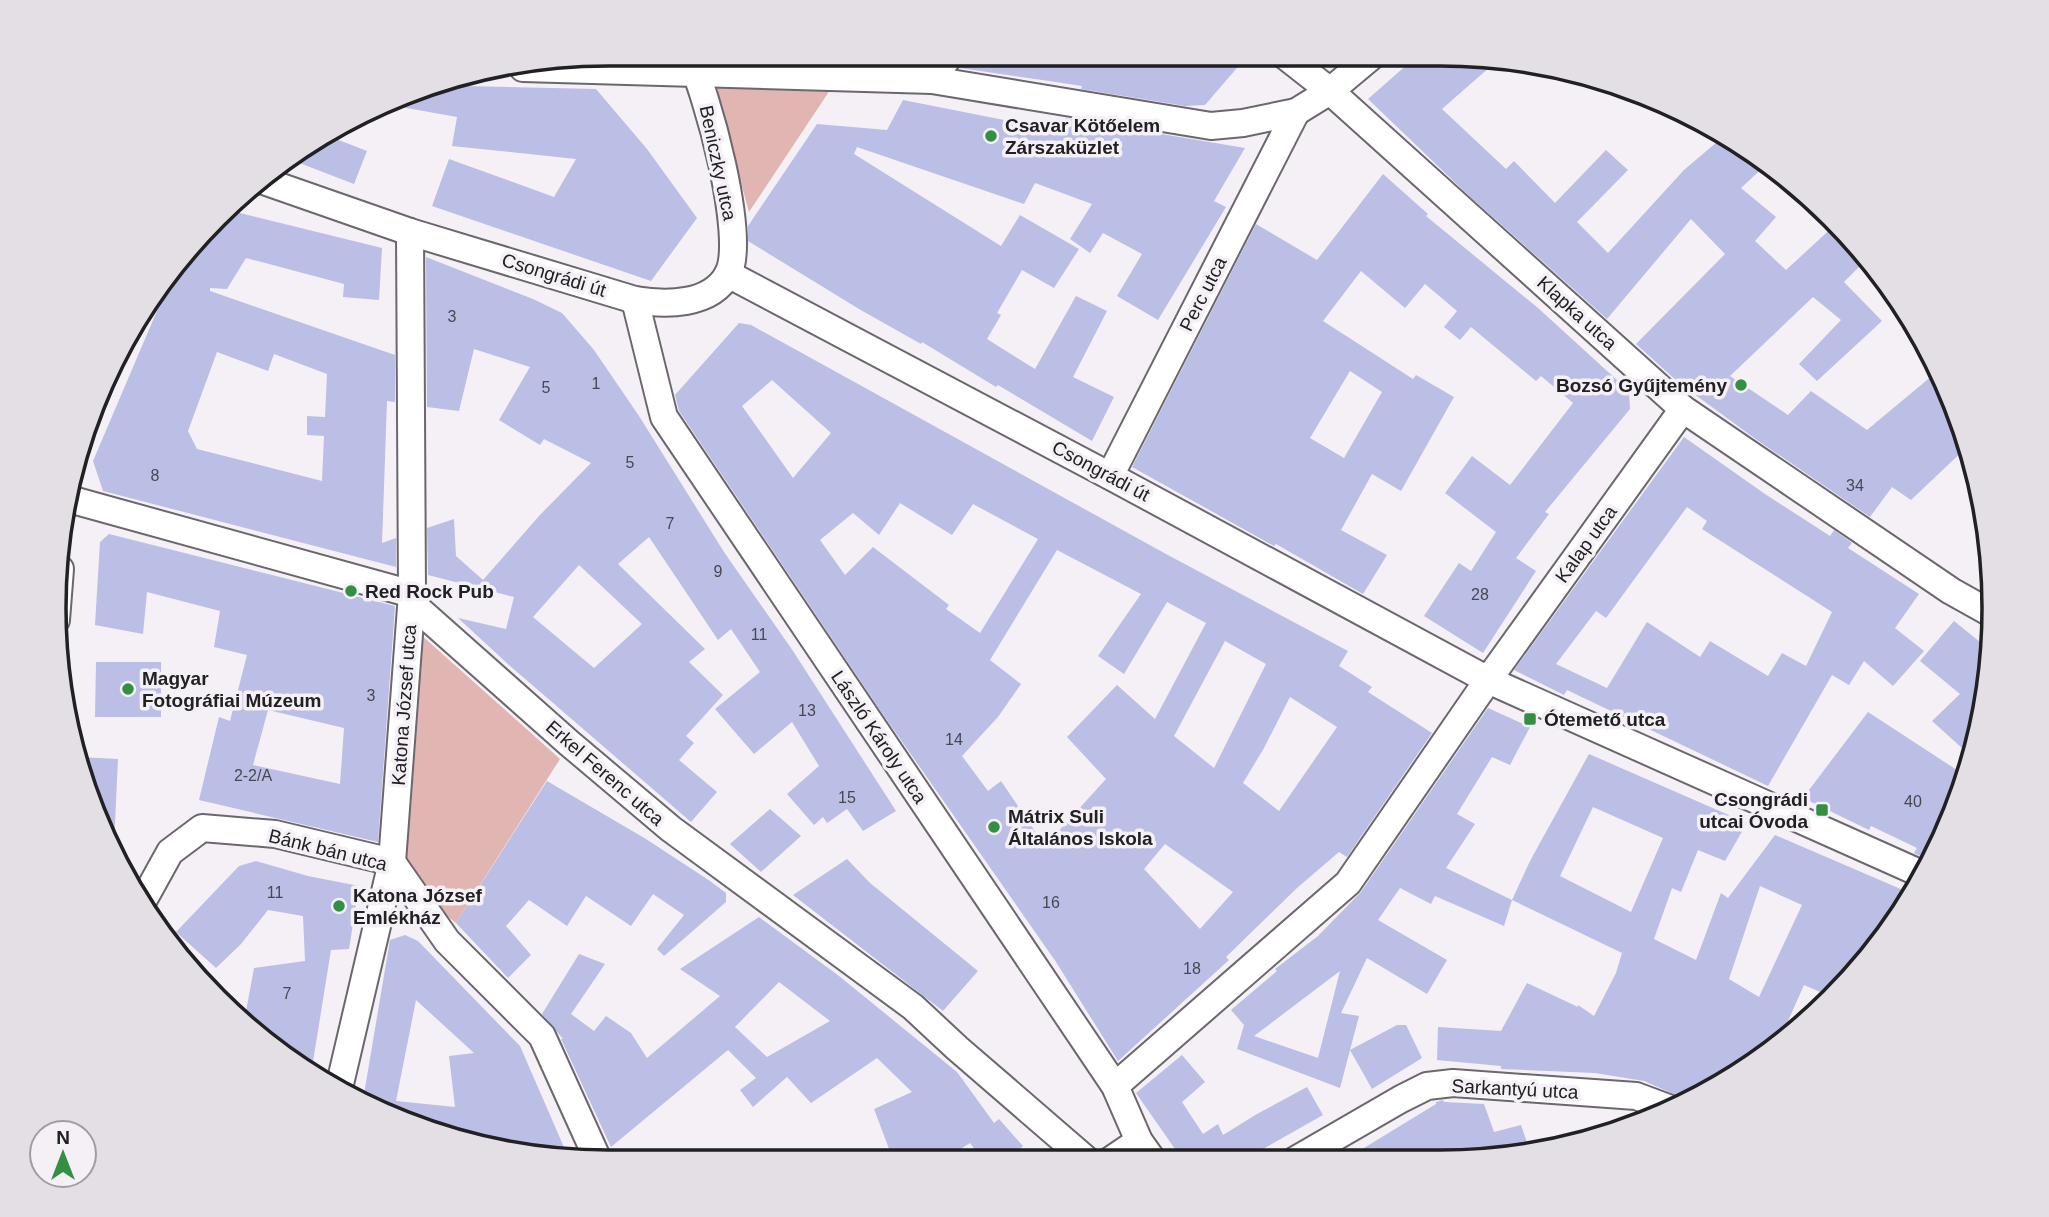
<svg xmlns="http://www.w3.org/2000/svg" width="2049" height="1217" font-family="Helvetica,sans-serif">
<rect width="100%" height="100%" fill="#f4f0f6"/>
<g fill="#e1b6b2">
<path d="M715 87H832L749 212Z"/>
<path d="M411 626 560 759 456 923 382 865Z"/>
</g>
<g fill="#bbbee5" fill-rule="evenodd">
<path d="M965 55H1248L1205 105 1185 106 1081 89 1082 86 1049 81 960 68Z"/>
<path d="M1418 55H1477L1498 60 1442 109 1506 169 1514 161 1555 203 1606 150 1628 170 1577 222 1608 253 1684 170 1724 136 1748 147 1768 163 1741 188 1776 217 1755 241 1786 270 1837 223 1867 259 1844 282 1882 321 1817 381 1799 364 1841 320 1813 297 1730 376 1788 415 1811 391 1867 430 1939 370 1952 396 1968 446 1911 500 1892 487 1870 517 1757 440 1679 383 1636 344 1725 254 1691 219 1607 319 1467 194 1368 99Z"/>
<path d="M437 83 463 86 596 89 647 149 697 218 651 281 432 206 449 159 554 197 576 159 452 146 457 117 390 105Z"/>
<path d="M903 100 1060 131 1066 118 1245 148 1214 201 1226 207 1158 320 1117 296 1142 254 1103 233 1090 253 1070 239 1092 204 1035 183 1024 204 857 147 854 154 1001 246 1020 215 1079 249 1054 288 1022 270 997 313 1001 315 987 339 1035 369 1076 296 1107 311 1073 377 1114 397 1092 441 998 385 996 387 922 342 921 344 859 309 748 241V226L817 124 887 130Z"/>
<path d="M331 137 367 151 354 184 289 159Z"/>
<path d="M1383 174 1428 214 1426 216 1538 308 1629 391 1630 409 1545 512 1549 514 1516 558 1536 571 1483 653 1424 616 1459 563 1471 571 1496 532 1445 493 1472 456 1510 485 1573 403 1541 376 1536 381 1471 327 1460 340 1444 327 1457 311 1425 284 1405 308 1361 271 1323 321 1413 379 1416 375 1454 397 1401 491 1372 474 1341 530 1387 555 1363 594 1276 544 1274 546 1132 467 1256 224 1317 260ZM1350 371 1382 392 1344 458 1310 438Z"/>
<path d="M232 211 382 248 379 300 343 297 344 284 246 258 227 289 210 288V291L395 355V402L387 401 382 543 396 538V567L103 491 93 461 171 278 179 267ZM217 352 268 371 274 354 327 374 325 417 307 416V435L324 436 322 481 197 449 188 431Z"/>
<path d="M426 257 533 299 562 313 594 350 639 416 724 552 793 651 896 811 863 831 847 809 827 823 823 817 814 825 787 794 819 766 792 722 754 754 715 709 760 672 731 629 718 640 649 537 618 564 705 649 689 662 723 695 686 736 694 743 679 760 717 792 691 822 509 665 458 618 506 629 514 597 428 575 427 528 454 519 456 556 483 580 539 516 591 463 544 439 540 445 499 420 530 367 474 349 459 411 427 407ZM579 565 642 624 594 668 533 617Z"/>
<path d="M739 323 751 325 1166 554 1348 651 1339 666 1372 687 1368 692 1432 733 1347 857 1339 852 1297 888 1226 957 1229 960 1118 1061 1056 962 882 713 679 411 675 395ZM772 380 831 433 793 478 742 406ZM900 503 952 535 973 504 1038 539 980 633 946 609 949 605 873 547 845 575 820 540 853 513 879 535ZM1057 550 1141 594 1098 656 1124 674 1167 602 1206 623 1155 719 1117 685 1067 737 1106 779 1045 846 1001 781 988 791 962 756 998 717 1021 684 990 660ZM1225 641 1266 664 1214 768 1174 736ZM1290 697 1337 727 1279 811 1243 783 1264 748ZM1165 844 1233 892 1200 929 1144 869Z"/>
<path d="M1684 437 1765 494 1830 536 1834 530 1852 543 1848 548 1919 594 1895 628 1924 651 1893 686 1864 661 1849 685 1832 675 1768 786 1567 690 1564 695 1514 670ZM1687 507 1707 521 1702 529 1832 612 1806 666 1782 653 1768 676 1710 641 1700 657 1647 622 1607 688 1556 664 1596 611 1606 618Z"/>
<path d="M109 534 395 606 378 842 199 800 219 717 230 721 247 655 214 647 220 611 147 592 143 634 95 625 100 542ZM268 710 344 728 340 784 253 765Z"/>
<path d="M1954 621 1991 651 1984 716 1972 757 1932 721 1960 694 1920 661Z"/>
<path d="M96 662H161V717H95Z"/>
<path d="M1488 708 1530 727 1510 765 1492 757 1457 814 1475 824 1446 868 1512 900 1504 926 1435 896 1431 904 1400 888 1378 920 1447 960 1427 994 1367 958 1341 1013 1359 1016 1340 1088 1237 1049 1244 1025 1231 1010 1277 971 1275 969 1318 936 1361 892ZM1340 971 1318 1058 1254 1036Z"/>
<path d="M1868 712 1966 776 1953 820 1931 861 1914 853 1917 848 1871 826 1869 830 1803 798Z"/>
<path d="M1589 754 1747 823 1725 861 1698 850 1681 892 1672 888 1654 939 1696 960 1721 893 1728 898 1775 835 1903 890 1876 947 1834 998 1804 985 1784 1030 1790 1033 1718 1088 1690 1101 1644 1081 1595 1073 1501 1069V1066L1437 1060 1438 1027 1501 1031 1527 983 1578 1007V1005L1594 1016 1616 973 1622 953 1512 900 1530 861ZM1593 807 1663 838 1631 912 1560 876ZM1760 886 1802 905 1759 997 1729 979Z"/>
<path d="M79 757 118 759 114 844 84 787Z"/>
<path d="M547 781 646 839 710 881 726 893V902L664 956 657 949 684 915 653 894 631 926 586 896 567 926 529 900 506 926 531 955 508 978 456 923Z"/>
<path d="M770 809 801 836 761 872 730 844Z"/>
<path d="M847 859 870 883 978 971 943 1011 793 895Z"/>
<path d="M256 861 308 876 359 886 349 949 331 950 311 1074 301 1070 245 1017 254 968 305 961 303 916 268 910 241 944 216 968 176 932 239 866Z"/>
<path d="M759 917 839 976 957 1072 994 1123 999 1119 1023 1146 1006 1162H984L970 1143 940 1162H894L874 1109 912 1092 877 1058 811 1103 787 1077 753 1107 740 1090 756 1078 728 1050 611 1147 561 1039H563L542 1014 579 954 605 964 571 1014 594 1031 606 1016 631 1033 647 1058 720 996 680 969ZM779 982 830 1021 767 1057 735 1027Z"/>
<path d="M405 935 418 941 520 1046 570 1161 430 1133 363 1100 390 940ZM416 1000 474 1053 449 1056 455 1107 396 1101Z"/>
<path d="M1397 1025H1406L1422 1058 1372 1089 1350 1050Z"/>
<path d="M1182 1055 1205 1082 1182 1102 1203 1134 1218 1124 1223 1135 1257 1114 1307 1087 1323 1115 1240 1162H1184L1136 1093Z"/>
<path d="M1443 1100 1444 1102 1484 1104 1494 1132 1521 1125 1530 1151 1477 1162H1341L1436 1104V1102Z"/>
</g>
<g fill="none" stroke-linecap="round" stroke-linejoin="round">
<defs>
<g id="minor">
<path d="M1284 55 1330 91 1683 409 1951 591 1994 615"/>
<path d="M523 68 932 80 1211 126 1243 123 1296 112 1330 91 1373 55"/>
<path d="M932 80 950 55"/>
<path d="M261 180 410 232 635 300C665 305 711 306 728 274 747 238 707 92 688 54"/>
<path d="M728 274 1110 476 1488 680 1924 875"/>
<path d="M635 300 664 417 1115 1086 1139 1141 1154 1162"/>
<path d="M1110 476 1296 112"/>
<path d="M69 499 412 594 418 609 569 743 671 829 913 1007 957 1048 1089 1162"/>
<path d="M56 620 60 569"/>
<path d="M144 899 170 852 202 828 275 834 392 862 447 941 542 1036 599 1162"/>
<path d="M1115 1086 1348 883 1488 680 1683 409"/>
<path d="M339 1088 392 862 412 594 410 232"/>
<path d="M1108 1162 1139 1141"/>
<path d="M1292 1162 1401 1099 1427 1086 1453 1083 1636 1096 1671 1109"/>
</g>
</defs>
<use href="#minor" stroke="#6b676d" stroke-width="30"/>
<use href="#minor" stroke="#fff" stroke-width="26"/>
</g>
<g fill="#339042" stroke="#f4f0f6" stroke-width="2.5">
<circle cx="991" cy="136" r="7"/>
<circle cx="1741" cy="385" r="7"/>
<circle cx="351" cy="591" r="7"/>
<circle cx="128" cy="689" r="7"/>
<rect x="1523" y="712" width="14" height="14" rx="3.5"/>
<rect x="1815" y="803" width="14" height="14" rx="3.5"/>
<circle cx="994" cy="827" r="7"/>
<circle cx="339" cy="906" r="7"/>
</g>
<g text-anchor="middle" dominant-baseline="central" stroke-width="7" stroke-linejoin="round" paint-order="stroke">
<g font-size="16" fill="#484853">
<text x="452" y="316">3</text>
<text x="596" y="383">1</text>
<text x="546" y="387">5</text>
<text x="630" y="462">5</text>
<text x="155" y="475">8</text>
<text x="1855" y="485">34</text>
<text x="670" y="523">7</text>
<text x="718" y="571">9</text>
<text x="1480" y="594">28</text>
<text x="759" y="634">11</text>
<text x="371" y="695">3</text>
<text x="807" y="710">13</text>
<text x="954" y="739">14</text>
<text x="253" y="775">2-2/A</text>
<text x="847" y="797">15</text>
<text x="1913" y="801">40</text>
<text x="275" y="892">11</text>
<text x="1051" y="902">16</text>
<text x="1192" y="968">18</text>
<text x="287" y="993">7</text>
</g>
<g font-size="19" font-weight="bold" fill="#212022" stroke="#f4f0f6" text-anchor="start">
<text x="1005" y="125">Csavar Kötőelem<tspan x="1005" dy="22">Zárszaküzlet</tspan></text>
<text x="1727" y="385" text-anchor="end">Bozsó Gyűjtemény</text>
<text x="365" y="591">Red Rock Pub</text>
<text x="142" y="678">Magyar<tspan x="142" dy="22">Fotográfiai Múzeum</tspan></text>
<text x="1544" y="719">Ótemető utca</text>
<text x="1808" y="799" text-anchor="end">Csongrádi<tspan x="1808" dy="22">utcai Óvoda</tspan></text>
<text x="1008" y="816">Mátrix Suli<tspan x="1008" dy="22">Általános Iskola</tspan></text>
<text x="353" y="895">Katona József<tspan x="353" dy="22">Emlékház</tspan></text>
</g>
<g font-size="19" fill="#212022" stroke="#f4f0f6">
<text transform="translate(718 163) rotate(78)">Beniczky utca</text>
<text transform="translate(554 275) rotate(17)">Csongrádi út</text>
<text transform="translate(1203 294) rotate(-63)">Perc utca</text>
<text transform="translate(1577 313) rotate(42)">Klapka utca</text>
<text transform="translate(1101 471) rotate(28)">Csongrádi út</text>
<text transform="translate(1586 544) rotate(-54)">Kalap utca</text>
<text transform="translate(404 705) rotate(-86)">Katona József utca</text>
<text transform="translate(879 737) rotate(56)">László Károly utca</text>
<text transform="translate(605 773) rotate(41)">Erkel Ferenc utca</text>
<text transform="translate(328 850) rotate(14)">Bánk bán utca</text>
<text transform="translate(1515 1089) rotate(3)">Sarkantyú utca</text>
</g>
</g>
<path d="M0 0H2049V1217H0ZM608 66H1440A542 542 0 0 1 1982 608V608A542 542 0 0 1 1440 1150H608A542 542 0 0 1 66 608V608A542 542 0 0 1 608 66Z" fill="#e3dfe5" fill-rule="evenodd"/>
<path fill="none" stroke="#212022" stroke-width="3.5" d="M608 66H1440A542 542 0 0 1 1982 608V608A542 542 0 0 1 1440 1150H608A542 542 0 0 1 66 608V608A542 542 0 0 1 608 66Z"/>
<g transform="translate(63 1154)"><circle r="33" fill="#f4f0f6" stroke="#a09da1" stroke-width="2"/>
<path d="M0-5L12 26L0 18L-12 26Z" fill="#339042"/>
<text y="-10" font-size="19" font-weight="bold" text-anchor="middle" fill="#212022">N</text>
</g>
</svg>
